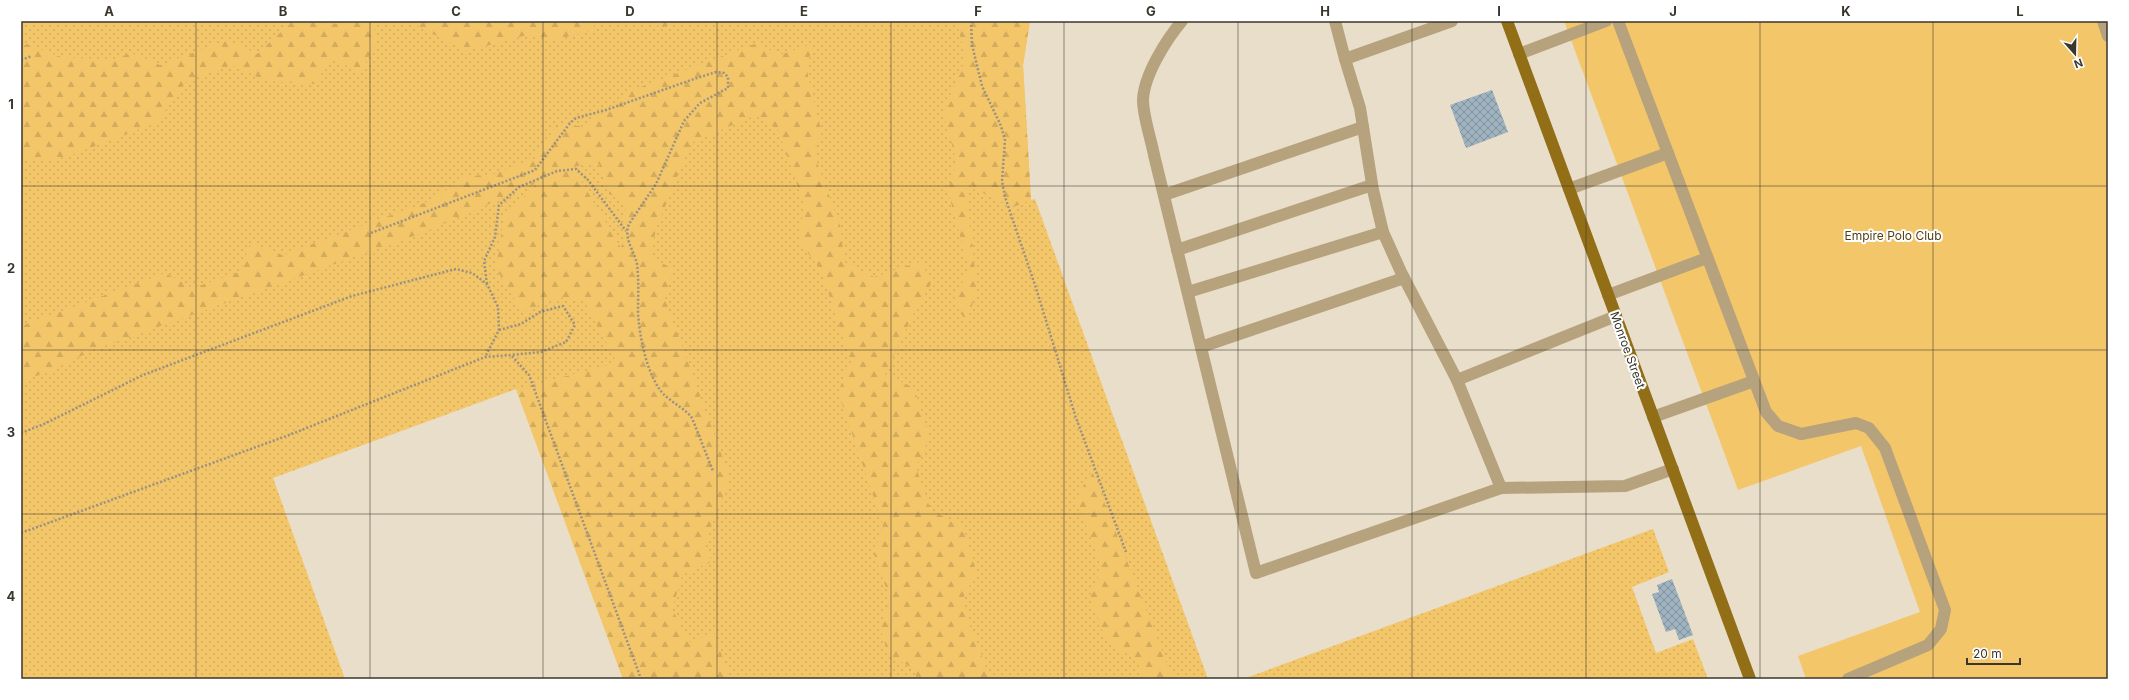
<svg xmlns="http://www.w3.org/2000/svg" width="2129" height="700" font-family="Inter,sans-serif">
<defs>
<pattern id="grass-dots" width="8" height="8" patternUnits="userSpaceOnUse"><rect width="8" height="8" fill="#f4c66a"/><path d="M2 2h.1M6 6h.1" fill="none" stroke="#d2ab5c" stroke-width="1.8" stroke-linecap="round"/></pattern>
<pattern id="forest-firs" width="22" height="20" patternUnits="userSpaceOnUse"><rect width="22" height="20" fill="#f4c66a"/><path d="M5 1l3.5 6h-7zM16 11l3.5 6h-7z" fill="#d2ab5c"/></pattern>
<pattern id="building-cross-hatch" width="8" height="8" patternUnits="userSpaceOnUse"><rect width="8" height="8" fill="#9eb2c0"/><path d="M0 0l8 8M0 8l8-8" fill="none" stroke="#82929c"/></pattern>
</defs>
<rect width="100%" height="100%" fill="#e9dec9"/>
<g fill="url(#grass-dots)">
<path d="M21 21H1030L1023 65 1031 200 1035 199 1208 679H623L516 389 273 478 345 679H21Z"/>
<path d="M1653 529 1669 572 1632 587 1656 653 1693 639 1708 679H1243Z"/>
</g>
<g fill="url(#forest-firs)" fill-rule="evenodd">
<path d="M293 21 341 24 354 21H371L378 39 360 74 332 57 315 84 267 81 231 65 187 81 156 123 66 157 43 161 21 157V47L27 44 61 57 111 60 131 53 160 65 228 40 257 54Z"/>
<path d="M427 21H596L592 31 553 40 527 35 467 51 417 26Z"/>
<path d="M658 21H680L659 29Z"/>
<path d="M956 21H1030L1023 65 1031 200 1016 206 993 199 966 182 977 290 966 325 955 295 969 270 948 191 956 160 943 112 966 57Z"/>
<path d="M757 43 779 55 812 44 807 71 821 130 814 154 841 228 844 262 874 277 922 261 931 284 915 311 885 374 914 388 930 437 916 467 931 511 961 524 977 573 962 600 990 679H917L914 669 888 654 880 627 890 599 874 554 883 525 838 392 851 361 821 271 799 240 804 204 778 130 756 115 691 143 658 224 649 256 673 269 665 299 730 478 706 540 711 562 683 574 672 609 690 642 714 633 730 679H623L516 389 617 363 584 301 560 297 522 312 496 268 504 217 537 183 422 233 93 350 51 371 21 381V326L165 273 193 288 239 272 251 242 282 255 435 199 462 177 494 174 534 159 558 123 586 127 630 91ZM598 162 609 193 626 205 622 250 573 167Z"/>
<path d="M1092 471 1173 679H1143L1137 659 1107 643 1090 597 1102 568 1076 499Z"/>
</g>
<path fill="#f4c66a" d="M1564 21H2108V679H1806L1798 656 1920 612 1861 446 1738 490Z"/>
<g fill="url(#building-cross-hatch)">
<path d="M1492 90 1508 132 1466 148 1450 105Z"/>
<path d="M1672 579 1693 635 1679 640 1675 629 1666 632 1652 594 1659 592 1657 585Z"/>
</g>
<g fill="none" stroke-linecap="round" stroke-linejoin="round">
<g stroke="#999182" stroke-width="2.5" stroke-dasharray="2 2" stroke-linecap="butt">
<path d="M971 21 972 45 982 86 1001 126 1005 140 1002 181 1005 197 1036 288 1076 418 1126 552"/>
<path d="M21 60 32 56"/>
<path d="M371 233 535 170 570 123 576 118 606 110 694 79 716 72 724 73 728 77V88L700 103 684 121 656 184 629 224C623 238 634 250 637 264 639 281 638 297 638 314 640 338 646 370 660 390 669 402 684 407 692 418L713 471"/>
<path d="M487 284 484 261 495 237 499 205 519 187 557 171 576 169 588 180 626 231"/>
<path d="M499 330 521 324 540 312 563 306 575 325 566 342 541 352 511 355"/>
<path d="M21 433 44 424 143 375 352 296 456 269 472 273 487 284 498 307 499 330 485 357"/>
<path d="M21 533 289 435 485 357 511 355 529 375 641 679"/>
</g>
<g stroke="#b6a27d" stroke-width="12">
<path d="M1182 21C1166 40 1144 75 1143 100 1143 116 1151 139 1154 155L1256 573 1501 488"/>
<path d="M1335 21 1345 59"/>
<path d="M1452 21 1345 59 1360 108 1373 190 1383 232 1401 272 1457 380 1616 316"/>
<path d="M1618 21 1766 412 1778 426 1801 434 1856 423 1869 428 1885 448 1945 610 1941 629 1928 645 1848 679"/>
<path d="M2103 21 2108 36"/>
<path d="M1519 54 1606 21"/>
<path d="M1569 189 1668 153"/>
<path d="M1164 195 1363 127"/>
<path d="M1177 250 1372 185"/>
<path d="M1188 292 1383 232"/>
<path d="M1608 295 1707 258"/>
<path d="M1201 347 1404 278"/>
<path d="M1457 380 1501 488 1625 486 1673 469"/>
<path d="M1653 417 1754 381"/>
</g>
<path stroke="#926e17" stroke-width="12" d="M1507 21 1750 679"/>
</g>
<path fill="none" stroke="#3a362e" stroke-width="1" stroke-opacity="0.55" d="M196 21V679M370 21V679M543 21V679M717 21V679M891 21V679M1064 21V679M1238 21V679M1412 21V679M1586 21V679M1760 21V679M1933 21V679M21 186H2108M21 350H2108M21 514H2108"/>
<g text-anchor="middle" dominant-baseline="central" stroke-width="4" stroke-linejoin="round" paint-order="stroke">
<g font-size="12" fill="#523f17" stroke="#fff">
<text x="1893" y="235">Empire Polo Club</text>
</g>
<g font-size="12" fill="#3a362e" stroke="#fff">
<text transform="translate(1628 350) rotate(70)">Monroe Street</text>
</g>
</g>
<rect width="2129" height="700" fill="none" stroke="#ffffff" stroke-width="44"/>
<g transform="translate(2075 54) rotate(160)" stroke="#ffffff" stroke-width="3" paint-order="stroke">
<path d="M0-3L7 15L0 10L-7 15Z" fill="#3a362e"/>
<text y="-6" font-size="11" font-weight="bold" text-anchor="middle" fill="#3a362e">N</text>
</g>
<path d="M1967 658v6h53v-6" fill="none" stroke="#3a362e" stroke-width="2"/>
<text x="1973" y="658" font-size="12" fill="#3a362e" stroke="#ffffff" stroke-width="3" paint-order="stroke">20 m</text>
<rect x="22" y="22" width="2085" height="656" fill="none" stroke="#3a362e" stroke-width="1.5"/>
<g font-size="13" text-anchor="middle" font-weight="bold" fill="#3a362e">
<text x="109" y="16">A</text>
<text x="283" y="16">B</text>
<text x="456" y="16">C</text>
<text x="630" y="16">D</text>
<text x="804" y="16">E</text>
<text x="978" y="16">F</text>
<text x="1151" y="16">G</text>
<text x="1325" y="16">H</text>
<text x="1499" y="16">I</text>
<text x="1673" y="16">J</text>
<text x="1846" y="16">K</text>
<text x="2020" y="16">L</text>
<text x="11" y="109">1</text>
<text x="11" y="273">2</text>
<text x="11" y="437">3</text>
<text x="11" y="601">4</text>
</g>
</svg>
